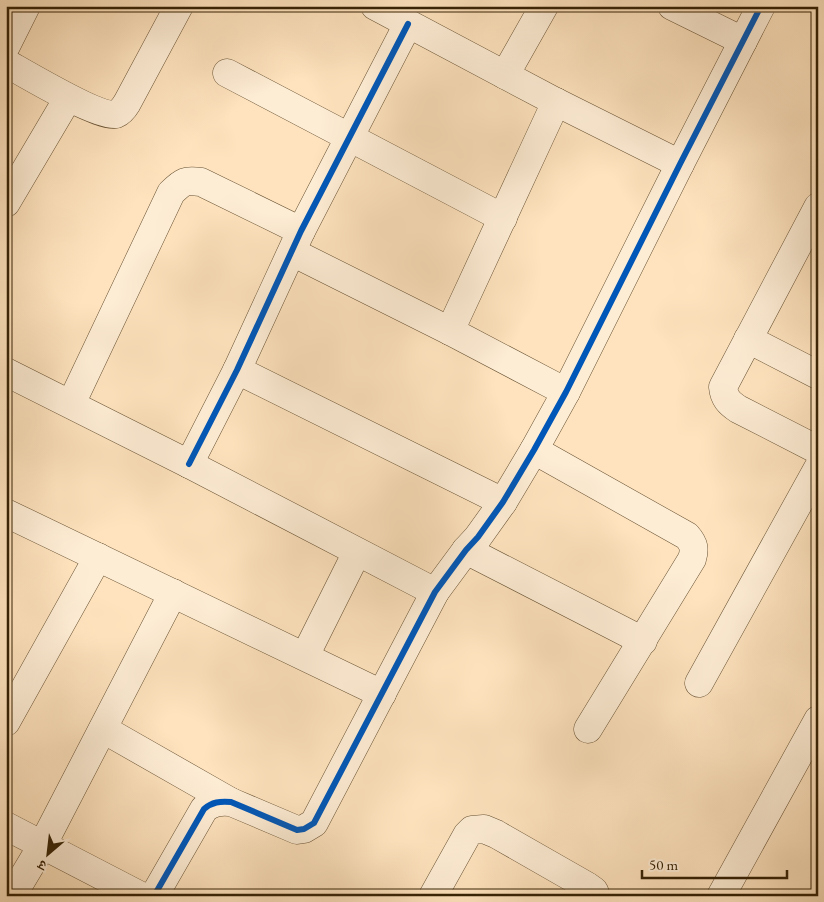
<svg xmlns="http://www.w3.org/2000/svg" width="824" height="902" font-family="'EB Garamond','Noto Serif Devanagari',serif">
<rect width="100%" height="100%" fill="#fee3be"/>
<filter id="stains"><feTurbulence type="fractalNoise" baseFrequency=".004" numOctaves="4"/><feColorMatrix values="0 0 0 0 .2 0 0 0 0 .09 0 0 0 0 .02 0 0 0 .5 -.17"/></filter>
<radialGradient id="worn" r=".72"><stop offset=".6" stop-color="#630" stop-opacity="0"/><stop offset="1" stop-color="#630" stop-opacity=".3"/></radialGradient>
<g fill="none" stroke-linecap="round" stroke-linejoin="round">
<defs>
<g id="minor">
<path d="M375 6 556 102 680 164"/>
<path d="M672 6 743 41"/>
<path d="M6 46 26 6"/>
<path d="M6 63C24 73 99 118 116 114 121 112 124 108 127 103L179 6"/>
<path d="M227 73 503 218"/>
<path d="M505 75 544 6"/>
<path d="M6 203 68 98"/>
<path d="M818 207 723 387C724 398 729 403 738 409L818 450"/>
<path d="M292 252 450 331 566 392"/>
<path d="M450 331 556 102"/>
<path d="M748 339 818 375"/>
<path d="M237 370 503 502"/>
<path d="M6 372 189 464 435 592"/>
<path d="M71 404 171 193C183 181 185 180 201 182L301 231"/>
<path d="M534 450 687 536C694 544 695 549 692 559L588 729"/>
<path d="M189 464 237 370 301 231 408 24"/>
<path d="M6 513 382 694"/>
<path d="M466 550 643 641"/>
<path d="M305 656 357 552"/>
<path d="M699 683 818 468"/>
<path d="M6 722 98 557"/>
<path d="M103 729 231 802"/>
<path d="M6 826 141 896"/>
<path d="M12 896 43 844 173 593"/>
<path d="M154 896 204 809C212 802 220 801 231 802L297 830 304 829 314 823 435 592 466 550 478 537 503 502 534 450 566 392 680 164 761 6"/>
<path d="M433 896 467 835 472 830 484 829 496 834 587 886 594 891 596 896"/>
<path d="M721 896 818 720"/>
</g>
</defs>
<use href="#minor" stroke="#685233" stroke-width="29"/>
<use href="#minor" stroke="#feedd5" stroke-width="28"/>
<defs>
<g id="cycleway">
<path d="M189 464 237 370 301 231 408 24"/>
<path d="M154 896 204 809C212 802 220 801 231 802L297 830 304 829 314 823 435 592 466 550 478 537 503 502 534 450 566 392 680 164 761 6"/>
</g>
</defs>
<use href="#cycleway" stroke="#feedd5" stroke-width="9"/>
<use href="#cycleway" stroke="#0057b8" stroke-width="6"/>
</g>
<rect width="824" height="902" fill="none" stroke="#fee3be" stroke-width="25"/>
<rect x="8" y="8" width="809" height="887" fill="none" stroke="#362205" stroke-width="2.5"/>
<rect x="12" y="12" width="799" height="877" fill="none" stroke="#362205"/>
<g transform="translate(48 854) rotate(208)" stroke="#feedd5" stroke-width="4" paint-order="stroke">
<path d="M0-4L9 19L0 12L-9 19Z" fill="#362205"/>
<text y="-8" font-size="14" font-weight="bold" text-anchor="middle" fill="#362205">उ</text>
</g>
<path d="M642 870v8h145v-8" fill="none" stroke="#362205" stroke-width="2.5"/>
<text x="649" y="870" font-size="15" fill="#362205" stroke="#feedd5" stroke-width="4" paint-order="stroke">50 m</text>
<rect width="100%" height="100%" filter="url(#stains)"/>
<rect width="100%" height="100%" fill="url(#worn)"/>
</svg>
